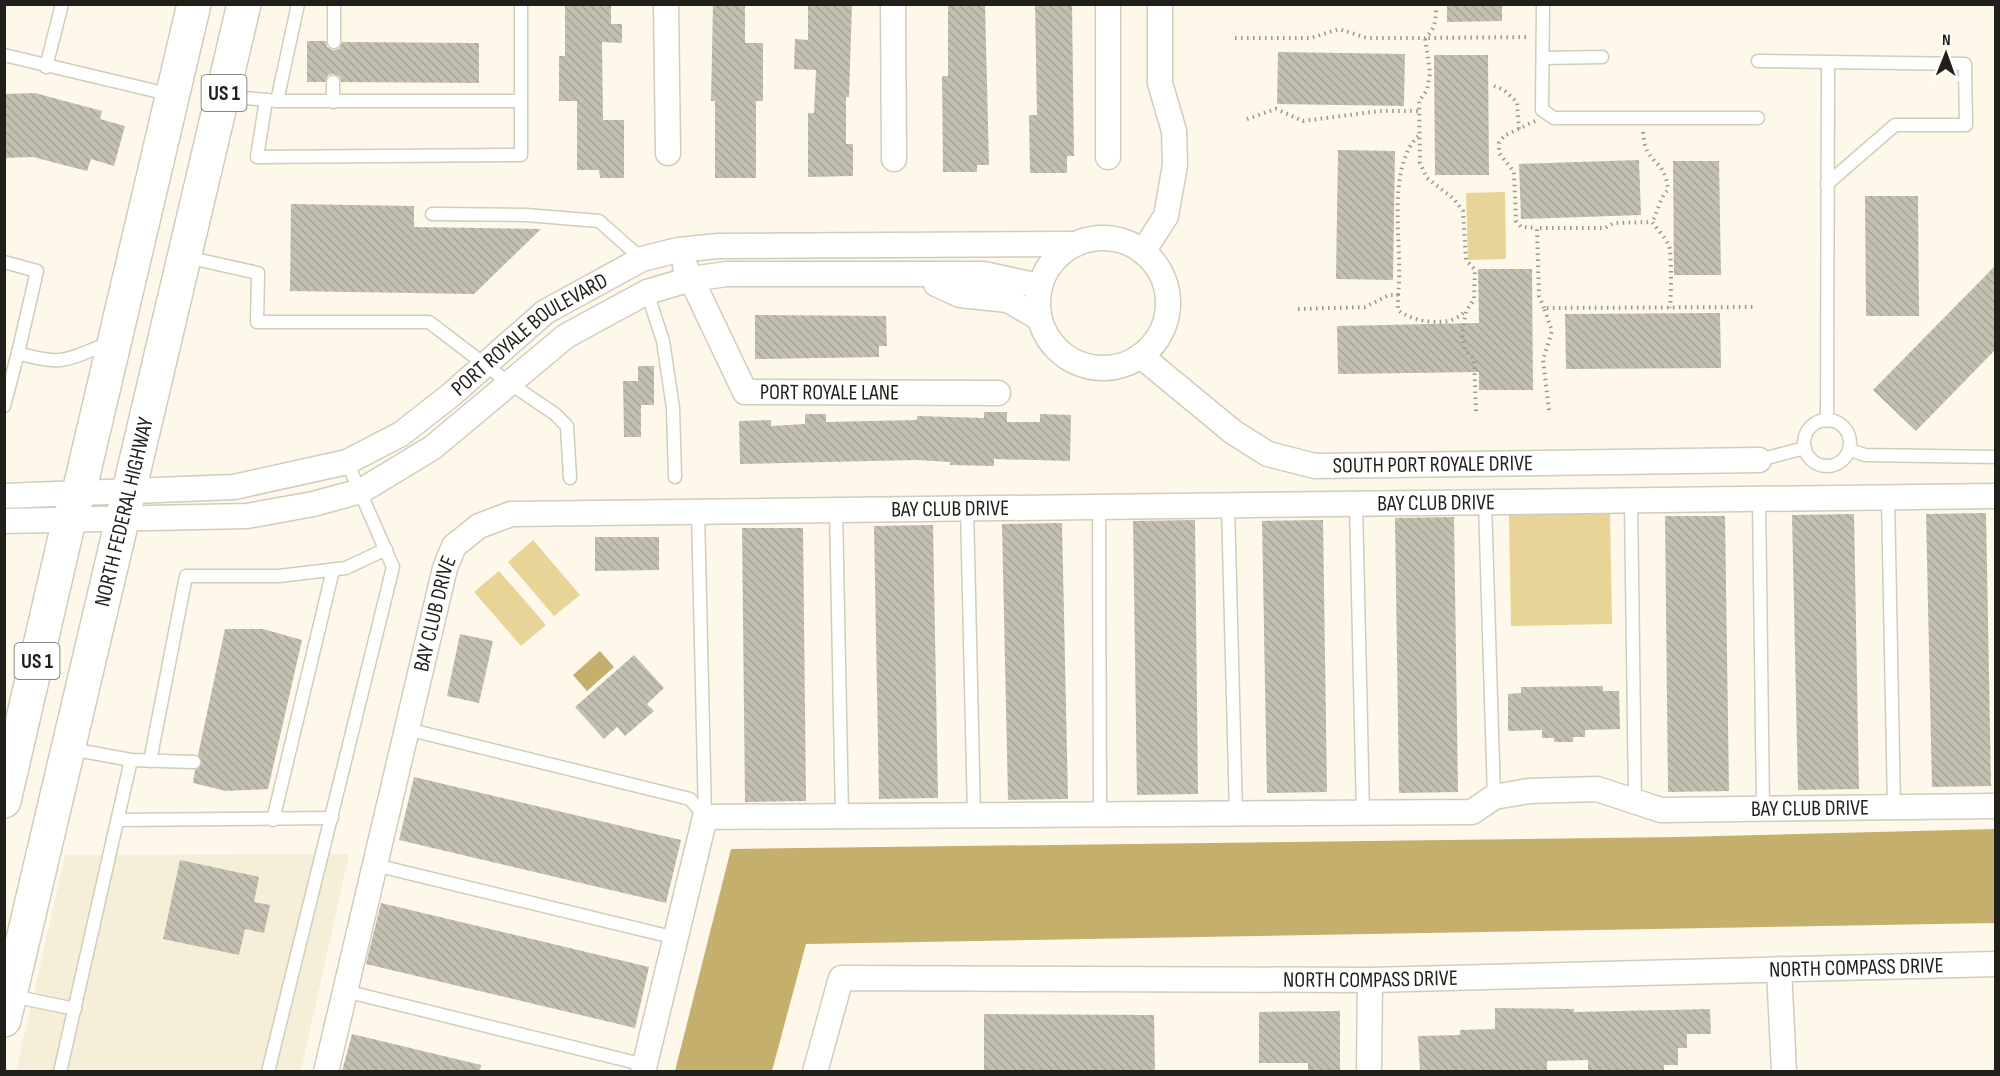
<svg xmlns="http://www.w3.org/2000/svg" width="2000" height="1076" font-family="'Sofia Sans Condensed',sans-serif">
<defs>
<pattern id="building-back-hatch" width="6" height="6" patternUnits="userSpaceOnUse" patternTransform="scale(1.5)"><rect width="6" height="6" fill="#c4c0b1"/><path d="M-1 5l2 2M0 0l6 6M5-1l2 2" fill="none" stroke="#a8a598"/></pattern>
</defs>
<rect width="100%" height="100%" fill="#fdf8e9"/>
<path fill="#f5eed8" d="M349 854 301 1071 16 1072 65 855Z"/>
<g fill="#e8d497">
<path d="M1505 192 1506 259 1468 260 1466 193Z"/>
<path d="M1610 513 1612 624 1511 626 1509 515Z"/>
<path d="M533 540 580 595 554 616 508 562Z"/>
<path d="M499 571 546 625 521 646 474 592Z"/>
</g>
<g fill="#c5af6c">
<path d="M600 651 614 667 587 691 573 675Z"/>
<path d="M1995 829V923L806 944 772 1071H675L731 849 1678 837Z"/>
</g>
<g fill="url(#building-back-hatch)">
<path d="M565 4H611V24H622V43L602 42 603 120H624V178H600L599 170H577V101H559V56H565Z"/>
<path d="M713 4H745V43H763V101H756V178H715V101H711Z"/>
<path d="M808 4H852L849 97H846V144H853V176L808 177V113H814L816 70 794 69 795 39 808 40Z"/>
<path d="M948 4H985L989 165H977V172H943L942 76H948Z"/>
<path d="M1035 4H1072L1074 156H1067V173H1030L1029 115H1037Z"/>
<path d="M1447 4H1502V21L1447 22Z"/>
<path d="M307 41H326L327 47 333 50 339 49 342 42 479 43V83L341 82 340 77 334 74 328 75 325 82H307Z"/>
<path d="M1278 52 1405 54 1404 106 1277 104Z"/>
<path d="M1434 55H1488L1489 175H1435Z"/>
<path d="M35 93 102 111 100 119 125 126 114 166 91 159 87 171 33 157 4 158V94Z"/>
<path d="M1338 150 1395 151 1393 280 1336 279Z"/>
<path d="M1639 160 1641 215 1521 219 1519 164Z"/>
<path d="M1673 161H1719L1721 275H1674Z"/>
<path d="M1865 196H1918L1919 316H1866Z"/>
<path d="M291 204 414 206V227L541 229 474 294 290 291Z"/>
<path d="M1995 266V350L1916 431 1873 390Z"/>
<path d="M1478 269H1532L1533 390H1479V372L1338 374 1337 326 1479 323Z"/>
<path d="M1720 313 1721 368 1566 369 1565 314Z"/>
<path d="M755 315 886 316 887 346H879V357L755 359Z"/>
<path d="M638 366H654V405H641V437H624L623 381H638Z"/>
<path d="M984 412H1007V422H1040V414L1071 415 1070 461 994 459V466L950 465V462L916 460 740 464 739 421 771 420V426L805 424V414H826V422L917 420V416L984 418Z"/>
<path d="M1986 513 1991 786 1932 787 1926 514Z"/>
<path d="M1854 514 1859 789 1798 790 1792 515Z"/>
<path d="M1665 516H1725L1729 791 1668 792Z"/>
<path d="M1454 517 1458 792 1399 793 1395 518Z"/>
<path d="M1195 520 1198 794 1137 795 1133 521Z"/>
<path d="M1323 520 1327 792 1267 793 1262 521Z"/>
<path d="M1062 523 1068 799 1008 800 1002 524Z"/>
<path d="M933 525 938 798 879 799 874 526Z"/>
<path d="M742 528H803L806 801 745 802Z"/>
<path d="M595 537H659V570L595 571Z"/>
<path d="M225 629H263L302 640 268 789 226 791 193 783 195 770 202 763 198 755Z"/>
<path d="M460 634 493 641 479 703 447 696Z"/>
<path d="M634 655 664 688 647 704 654 711 625 736 617 727 604 739 575 707Z"/>
<path d="M1603 686V691H1619L1620 729 1585 730V737H1573V742H1554V738H1542V730L1508 731V694L1521 693V687Z"/>
<path d="M414 777 681 840 666 903 399 840Z"/>
<path d="M180 860 259 877 254 902 270 905 264 933 245 929 239 955 163 939Z"/>
<path d="M381 903 649 967 635 1028 366 964Z"/>
<path d="M1495 1008 1574 1009V1012L1710 1009 1711 1034H1687V1048H1678V1065H1664V1071H1588V1060L1547 1061V1071H1420L1418 1036 1460 1035V1030L1495 1029Z"/>
<path d="M1340 1011V1071H1308V1063H1259V1012Z"/>
<path d="M984 1014 1154 1015 1155 1071H984Z"/>
<path d="M352 1034 481 1065 480 1071H342Z"/>
</g>
<g fill="none" stroke-linecap="round" stroke-linejoin="round">
<defs>
<g id="lane">
<path d="M1543 4 1542 110 1554 118H1758"/>
<path d="M334 42V4"/>
<path d="M4 55 172 95"/>
<path d="M1543 58 1602 57"/>
<path d="M1758 61 1965 64 1966 125H1895L1827 184"/>
<path d="M46 67 62 4"/>
<path d="M225 96 277 101H521"/>
<path d="M266 100 257 157 521 155V4"/>
<path d="M277 101 298 4"/>
<path d="M333 102V82"/>
<path d="M432 214 526 215 599 221 642 259"/>
<path d="M186 257 258 273 257 322H429L509 383 555 414 567 426 570 478"/>
<path d="M4 262 37 271 18 353C64 367 68 359 111 342"/>
<path d="M647 292 663 341 673 408 675 477"/>
<path d="M4 406 18 353"/>
<circle cx="1827" cy="443" r="23"/>
<path d="M1827 421 1828 63"/>
<path d="M1850 450 1865 455 1996 457"/>
<path d="M1759 460 1805 448"/>
<path d="M1888 497 1894 807"/>
<path d="M1759 498 1763 809"/>
<path d="M1631 500 1635 802"/>
<path d="M1485 502 1494 797"/>
<path d="M1356 504 1363 813"/>
<path d="M1228 505 1236 814"/>
<path d="M1099 507 1100 814"/>
<path d="M967 508 974 815"/>
<path d="M836 510 842 816"/>
<path d="M698 512 705 817"/>
<path d="M407 729 690 799 705 817"/>
<path d="M71 749 131 760 194 762"/>
<path d="M150 761 186 576H279L346 568 386 549"/>
<path d="M118 820 332 818"/>
<path d="M273 820 333 570"/>
<path d="M375 865 676 938"/>
<path d="M345 991 645 1065"/>
<path d="M12 996 75 1009"/>
<path d="M60 1072 131 760"/>
<path d="M268 1072 393 567 347 462"/>
</g>
<g id="street">
<path d="M666 4 668 153"/>
<path d="M893 4 894 159"/>
<path d="M1108 157V4"/>
<circle cx="1103" cy="303" r="65"/>
<path d="M1143 252 1166 216 1175 165 1174 131 1160 83V4"/>
<path id="s1" d="M685 266 745 392 998 393"/>
<path d="M936 284 960 295 1008 300 1039 318"/>
<path id="s2" d="M1141 356 1233 432 1268 454 1315 466 1759 460"/>
<path id="s3" d="M4 496 234 487 347 462 401 434 452 394 545 312 642 259 678 250 718 246 1075 244"/>
<path d="M4 521 247 516 313 504 361 491 432 448 566 336 647 292 691 279 727 274H984L1039 286"/>
<path d="M1779 969 1784 1072"/>
<path id="s4" d="M326 1072 445 568 454 546 479 526 511 514 1996 496"/>
<path id="s5" d="M643 1072 705 817 1472 812 1494 797 1529 791 1597 789 1661 810 1996 806"/>
<path id="s6" d="M815 1072 841 978 1370 980 1996 964"/>
<path d="M1369 1072 1370 980"/>
</g>
<g id="primary">
<path d="M4 801 69 520 79 492 194 4"/>
<path id="s7" d="M4 1020 244 4"/>
</g>
</defs>
<use href="#lane" stroke="#d1ccbe" stroke-width="15"/>
<use href="#street" stroke="#d1ccbe" stroke-width="27"/>
<use href="#primary" stroke="#d1ccbe" stroke-width="36"/>
<g stroke="#9b978c" stroke-width="4" stroke-dasharray="1.5 4.5" stroke-linecap="butt">
<path d="M1235 38H1311L1339 29 1367 38H1425C1436 29 1436 18 1436 4"/>
<path d="M1494 86 1504 90 1517 102 1519 130"/>
<path d="M1247 119 1276 109 1303 121 1380 111H1419"/>
<path d="M1535 121 1504 136 1499 143V153L1514 172 1516 221 1521 227 1537 228"/>
<path d="M1643 132C1645 167 1665 156 1668 190 1660 197 1658 212 1652 222"/>
<path d="M1398 295C1404 247 1384 170 1419 135"/>
<path d="M1544 308 1539 296 1537 228H1605L1614 223 1652 222C1657 229 1665 237 1669 246 1672 254 1671 298 1670 308"/>
<path d="M1298 309 1365 307 1389 295H1398V310C1412 322 1449 328 1463 313"/>
<path d="M1549 410 1543 360 1552 331 1544 308 1757 307"/>
<path d="M1476 411 1474 359 1465 350 1462 335 1466 311 1474 300 1475 270 1466 260 1463 211 1454 199 1427 178 1420 163 1419 101 1427 90 1430 73 1425 38 1529 37"/>
</g>
<use href="#lane" stroke="#fff" stroke-width="12"/>
<use href="#street" stroke="#fff" stroke-width="24"/>
<use href="#primary" stroke="#fff" stroke-width="33"/>
</g>
<g text-anchor="middle" dominant-baseline="central" stroke-width="6" stroke-linejoin="round" paint-order="stroke">
<g fill="#fff" stroke="#63625e" stroke-width="1.5">
<rect x="201.5" y="75" width="45" height="36" rx="4.5"/>
<rect x="14.5" y="643" width="45" height="36" rx="4.5"/>
</g>
<g font-size="21" font-weight="bold" fill="#201f19">
<text x="224" y="93">US 1</text>
<text x="37" y="661">US 1</text>
</g>
<g font-size="22" fill="#201f19" stroke="#fff">
<text stroke="none"><textPath href="#s3" startOffset="570">PORT ROYALE BOULEVARD</textPath></text>
<text stroke="none"><textPath href="#s1" startOffset="224">PORT ROYALE LANE</textPath></text>
<text stroke="none"><textPath href="#s2" startOffset="327">SOUTH PORT ROYALE DRIVE</textPath></text>
<text stroke="none"><textPath href="#s4" startOffset="1533">BAY CLUB DRIVE</textPath></text>
<text stroke="none"><textPath href="#s4" startOffset="1047">BAY CLUB DRIVE</textPath></text>
<text stroke="none"><textPath href="#s7" startOffset="522">NORTH FEDERAL HIGHWAY</textPath></text>
<text stroke="none"><textPath href="#s4" startOffset="471">BAY CLUB DRIVE</textPath></text>
<text stroke="none"><textPath href="#s5" startOffset="1376">BAY CLUB DRIVE</textPath></text>
<text stroke="none"><textPath href="#s6" startOffset="1113">NORTH COMPASS DRIVE</textPath></text>
<text stroke="none"><textPath href="#s6" startOffset="627">NORTH COMPASS DRIVE</textPath></text>
</g>
</g>
<rect width="2000" height="1076" fill="none" stroke="#201f19" stroke-width="12"/>
<g transform="translate(1946 54) rotate(1)" stroke="#ffffff" stroke-width="4.5" paint-order="stroke">
<path d="M0-4.5L10 22L0 15L-10 22Z" fill="#201f19"/>
<text y="-9" font-size="16" font-weight="bold" text-anchor="middle" fill="#201f19">N</text>
</g>
</svg>
